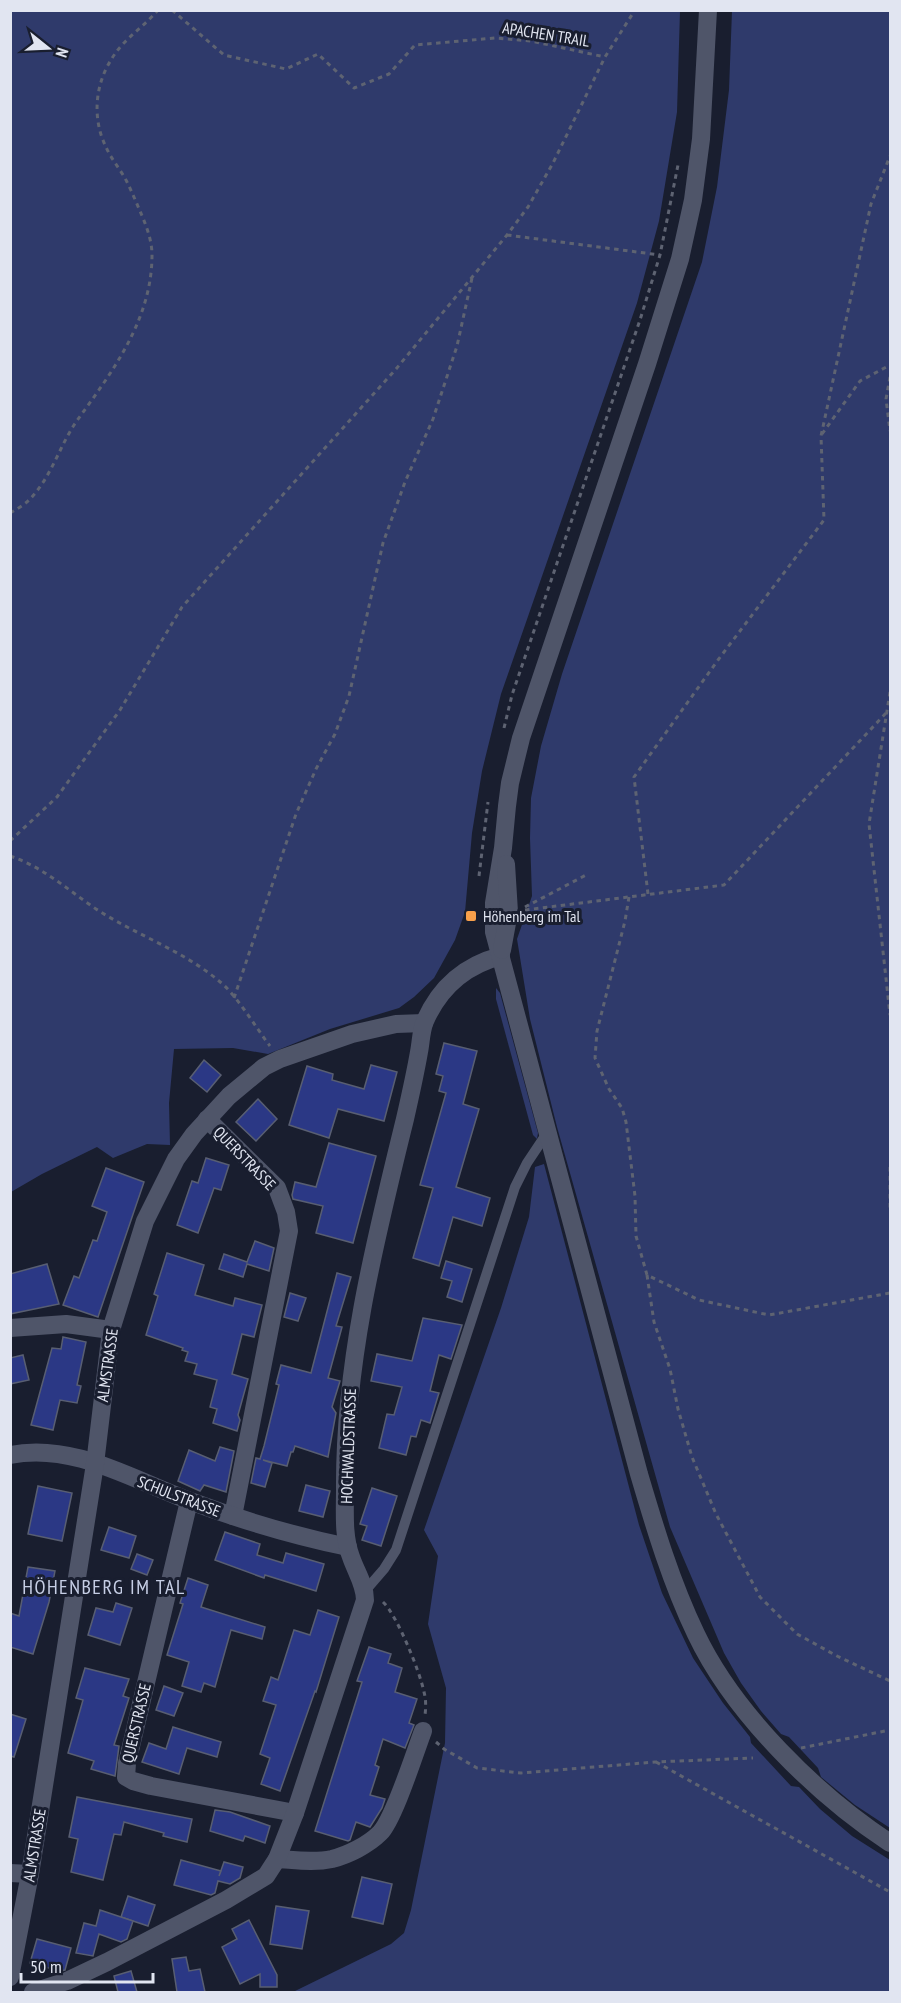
<svg xmlns="http://www.w3.org/2000/svg" width="901" height="2003" font-family="'PT Sans Narrow',sans-serif">
<rect width="100%" height="100%" fill="#191e2f"/>
<g fill="#2f3a6b">
<path d="M10 11H680L677 112 659 221 637 303 501 694 482 771 472 833 465 912 455 940 434 978 414 997 399 1008 330 1029 268 1054 233 1048 174 1049 169 1103 170 1145 147 1144 113 1158 97 1147 42 1174 11 1192Z"/>
<path d="M732 11H890V1828L855 1805 821 1777 818 1768 789 1737 781 1734 761 1711 741 1683 724 1653 670 1527 557 1127 530 1019 517 939 532 896 530 838 531 798 541 746 562 674 702 262 717 187 729 90Z"/>
<path d="M496 988 500 993 538 1133 537 1139 533 1135 496 999Z"/>
<path d="M544 1164 639 1525 662 1593 693 1658 723 1703 750 1737 751 1743 791 1786 799 1787 820 1809 852 1836 890 1860V1992H293L391 1944 404 1933 411 1910 445 1743 446 1688 428 1624 438 1556 424 1530 501 1308 529 1217 535 1167Z"/>
</g>
<g fill="#2b3885" stroke="#585e72" stroke-width="1.5">
<path d="M444 1043 477 1051 463 1104 479 1109 456 1187 490 1198 482 1226 453 1217 439 1266 413 1258 433 1188 420 1185 446 1093 439 1091 443 1076 436 1074Z"/>
<path d="M204 1060 221 1075 207 1092 190 1078Z"/>
<path d="M371 1065 397 1072 384 1121 338 1109 329 1138 289 1125 307 1066 333 1074 332 1080 364 1089Z"/>
<path d="M258 1099 277 1119 256 1141 236 1122Z"/>
<path d="M329 1143 376 1156 353 1243 316 1233 323 1206 293 1199 292 1195 295 1182 316 1187Z"/>
<path d="M206 1158 229 1165 221 1190 214 1188 198 1233 177 1225 192 1181 198 1183Z"/>
<path d="M106 1168 144 1182 98 1317 63 1305 74 1276 79 1278 93 1240 97 1241 107 1212 92 1206Z"/>
<path d="M255 1241 274 1248 269 1271 247 1264 243 1277 219 1269 224 1254 247 1262Z"/>
<path d="M167 1253 204 1265 195 1295 233 1306 235 1298 262 1305 254 1337 242 1334 232 1374 248 1379 238 1415 240 1420 237 1431 213 1423 217 1409 210 1407 217 1380 194 1374 197 1364 185 1361 188 1352 182 1350 183 1348 146 1335 158 1296 154 1294Z"/>
<path d="M446 1261 472 1269 462 1302 447 1297 452 1281 441 1278Z"/>
<path d="M47 1264 59 1304 10 1314V1274Z"/>
<path d="M337 1273 351 1277 336 1326 342 1327 328 1378 340 1381 332 1407 336 1413 328 1457 295 1446 293 1452H291L287 1466 263 1460 272 1463 265 1487 251 1483 256 1458 260 1459 264 1446 279 1385 276 1384 281 1365 311 1373Z"/>
<path d="M290 1293 306 1298 298 1321 284 1317Z"/>
<path d="M423 1318 462 1325 451 1359 439 1355 430 1391 439 1393 438 1396 430 1423 421 1420 416 1437 411 1436 406 1455 379 1448 387 1414 394 1415 402 1387 371 1381 377 1354 412 1361Z"/>
<path d="M63 1337 86 1342 77 1385 81 1386 77 1403 60 1400 53 1430 31 1425 52 1348 61 1349Z"/>
<path d="M23 1355 29 1380 10 1384V1358Z"/>
<path d="M220 1447 234 1451 226 1492 204 1485 200 1491 178 1481 189 1450 215 1461Z"/>
<path d="M306 1485 330 1491 323 1517 299 1511Z"/>
<path d="M38 1486 72 1493 62 1541 28 1534Z"/>
<path d="M372 1488 397 1496 381 1546 362 1540 367 1526 360 1524Z"/>
<path d="M109 1527 136 1536 129 1558 101 1550Z"/>
<path d="M225 1532 260 1544 257 1555 283 1563 286 1553 324 1564 316 1591 265 1575 264 1578 215 1560Z"/>
<path d="M137 1554 153 1560 147 1575 131 1569Z"/>
<path d="M28 1567 55 1571 49 1602 33 1654 10 1647V1613L19 1616Z"/>
<path d="M188 1578 208 1585 201 1607 265 1627 262 1639 231 1630 215 1687 204 1683 201 1692 182 1686 189 1662 167 1655 183 1604 180 1603Z"/>
<path d="M116 1603 132 1608 120 1645 88 1635 96 1608 113 1612Z"/>
<path d="M318 1610 339 1617 316 1692 315 1691 280 1791 261 1784 270 1758 260 1754 276 1705 263 1701 271 1677 278 1680 294 1630 310 1635Z"/>
<path d="M369 1647 391 1654 388 1663 402 1668 395 1692 417 1699 409 1723 414 1725 405 1748 383 1739 375 1765 379 1767 370 1795 385 1799 382 1808 370 1827 356 1822 350 1840 348 1841 315 1831 362 1682 357 1681Z"/>
<path d="M85 1668 129 1679 123 1696 129 1698 114 1745 119 1746 115 1776 91 1769 94 1761 68 1753 83 1700 76 1698Z"/>
<path d="M164 1686 183 1693 174 1716 156 1710Z"/>
<path d="M10 1714 26 1719 14 1757 10 1756Z"/>
<path d="M173 1727 221 1742 217 1757 187 1748 179 1774 142 1762 149 1743 166 1749Z"/>
<path d="M77 1797 192 1819 187 1842 163 1836 164 1833 124 1822 121 1835 114 1834 103 1880 71 1872 78 1839 69 1837Z"/>
<path d="M215 1810 230 1812 270 1826 265 1843 245 1836 243 1841 210 1831Z"/>
<path d="M181 1860 221 1871 219 1876 224 1862 243 1867 240 1878 230 1884 218 1881 215 1893 211 1895 174 1885Z"/>
<path d="M362 1877 392 1884 383 1924 352 1917Z"/>
<path d="M128 1896 155 1905 148 1926 121 1917Z"/>
<path d="M276 1906 309 1911 302 1949 270 1944Z"/>
<path d="M100 1910 133 1921 127 1939 121 1942 99 1934 93 1956 76 1953 84 1923 96 1926Z"/>
<path d="M249 1920 277 1975V1987H260V1974L240 1984 222 1947 237 1939 232 1929Z"/>
<path d="M37 1939 71 1948 65 1970 60 1971 30 1963Z"/>
<path d="M186 1957 189 1971 200 1969 205 1992H177L172 1959Z"/>
<path d="M131 1971 137 1992H118L114 1976Z"/>
</g>
<g fill="none" stroke-linecap="round" stroke-linejoin="round">
<g stroke="#5e6372" stroke-width="3" stroke-dasharray="4.5 4.5" stroke-linecap="butt">
<path d="M172 10 224 55 286 69 318 54 354 88 389 74 415 45 495 38 531 41 605 57"/>
<path d="M507 235 660 255"/>
<path d="M890 377 886 399 890 431"/>
<path d="M822 434 860 381 890 365"/>
<path d="M10 513C17 509 24 505 29 500 51 478 59 447 76 422 112 372 152 320 152 255 152 240 146 225 140 211 136 202 132 192 127 182 121 170 111 159 106 147 92 119 95 85 111 60 123 39 143 28 158 10"/>
<path d="M890 692 869 824 890 1015"/>
<path d="M504 728 512 695 640 320 660 255 678 165"/>
<path d="M10 841 57 797 120 710 182 607 396 369 507 235 528 207 553 163 605 57 635 10"/>
<path d="M10 856C43 867 68 890 96 909 136 935 182 950 219 981 236 994 256 1028 270 1046"/>
<path d="M479 876 488 802"/>
<path d="M648 894 634 777 718 660 824 520 821 436 871 204 890 156"/>
<path d="M629 897 625 921 597 1031 595 1058 609 1089 622 1108 626 1122 635 1196 636 1236 647 1275 699 1300 769 1315 890 1293"/>
<path d="M525 907 588 874"/>
<path d="M525 910 724 885 887 712H890"/>
<path d="M234 998 296 814 316 769 335 734 349 696 383 543 405 482 433 419 457 346 472 278"/>
<path d="M890 1167V1210"/>
<path d="M647 1275 654 1322 670 1369 678 1409 692 1457 716 1514 760 1597 797 1634 837 1656 890 1681"/>
<path d="M383 1602C397 1615 420 1672 424 1692 426 1699 426 1707 425 1715"/>
<path d="M436 1742 444 1749 477 1768 521 1773 655 1762 753 1758"/>
<path d="M801 1748 890 1730"/>
<path d="M656 1762 890 1892"/>
</g>
<path stroke="#4f5569" stroke-width="10" d="M365 1591 384 1569 396 1550 515 1187 527 1163 547 1133"/>
<g stroke="#4f5569" stroke-width="18">
<path d="M207 1119 277 1188 286 1212 289 1231 233 1516"/>
<path d="M10 1328 66 1324 111 1330"/>
<path d="M10 1455C73 1442 133 1480 190 1501 241 1520 294 1536 348 1547"/>
<path d="M189 1501 127 1763 126 1777 133 1781 151 1786 295 1813"/>
<path d="M277 1859C295 1860 314 1863 332 1859 348 1855 368 1845 380 1833 394 1819 415 1752 423 1731"/>
<path d="M10 1873 30 1874"/>
<path d="M10 1977 30 1874 95 1464 111 1330 145 1221 176 1159 194 1134 229 1096 264 1067 280 1059 352 1034 396 1024 424 1023"/>
<path d="M33 1992 67 1981 107 1962 226 1900 266 1876 277 1859 295 1813 365 1600C365 1584 356 1572 351 1557 343 1537 345 1511 345 1490 344 1363 375 1241 405 1119 410 1097 415 1075 419 1052 421 1042 421 1030 425 1021 440 987 466 965 501 956"/>
</g>
<g stroke="#4f5569" stroke-width="18">
<path d="M708 10 701 139 693 200 680 259 647 364 521 738 510 783 507 806 503 848 494 903V932L639 1474C655 1528 671 1582 696 1634 734 1714 817 1795 890 1843"/>
<path d="M502 950 509 912 506 864"/>
</g>
</g>
<rect fill="#f8a04b" stroke="#191e2f" stroke-width="2" x="465" y="910" width="12" height="12" rx="3"/>
<g text-anchor="middle" dominant-baseline="central" stroke-width="6" stroke-linejoin="round" paint-order="stroke">
<g font-size="16" fill="#e1e5f1" stroke="#191e2f">
<text transform="translate(546 34) rotate(9)">APACHEN TRAIL</text>
<text transform="translate(245 1158) rotate(46)">QUERSTRASSE</text>
<text transform="translate(107 1365) rotate(-82)">ALMSTRASSE</text>
<text transform="translate(348 1446) rotate(-88)">HOCHWALDSTRASSE</text>
<text transform="translate(179 1496) rotate(21)">SCHULSTRASSE</text>
<text transform="translate(136 1723) rotate(-77)">QUERSTRASSE</text>
<text transform="translate(34 1845) rotate(-81)">ALMSTRASSE</text>
</g>
<g font-size="16" fill="#e1e5f1" stroke="#191e2f" text-anchor="start">
<text x="483" y="916">Höhenberg im Tal</text>
</g>
<g font-size="20" letter-spacing="1.5" fill="#c6cee5" stroke="#191e2f">
<text x="104" y="1587">HÖHENBERG IM TAL</text>
</g>
</g>
<rect width="901" height="2003" fill="none" stroke="#e1e5f1" stroke-width="24"/>
<g transform="translate(48 48) rotate(108)" stroke="#191e2f" stroke-width="4.5" paint-order="stroke">
<path d="M0-4.5L10 22L0 15L-10 22Z" fill="#e1e5f1"/>
<text y="-9" font-size="16" font-weight="bold" text-anchor="middle" fill="#e1e5f1">N</text>
</g>
<path d="M21 1973v9h132v-9" fill="none" stroke="#e1e5f1" stroke-width="3"/>
<text x="30" y="1973" font-size="18" fill="#e1e5f1" stroke="#191e2f" stroke-width="4.5" paint-order="stroke">50 m</text>
</svg>
